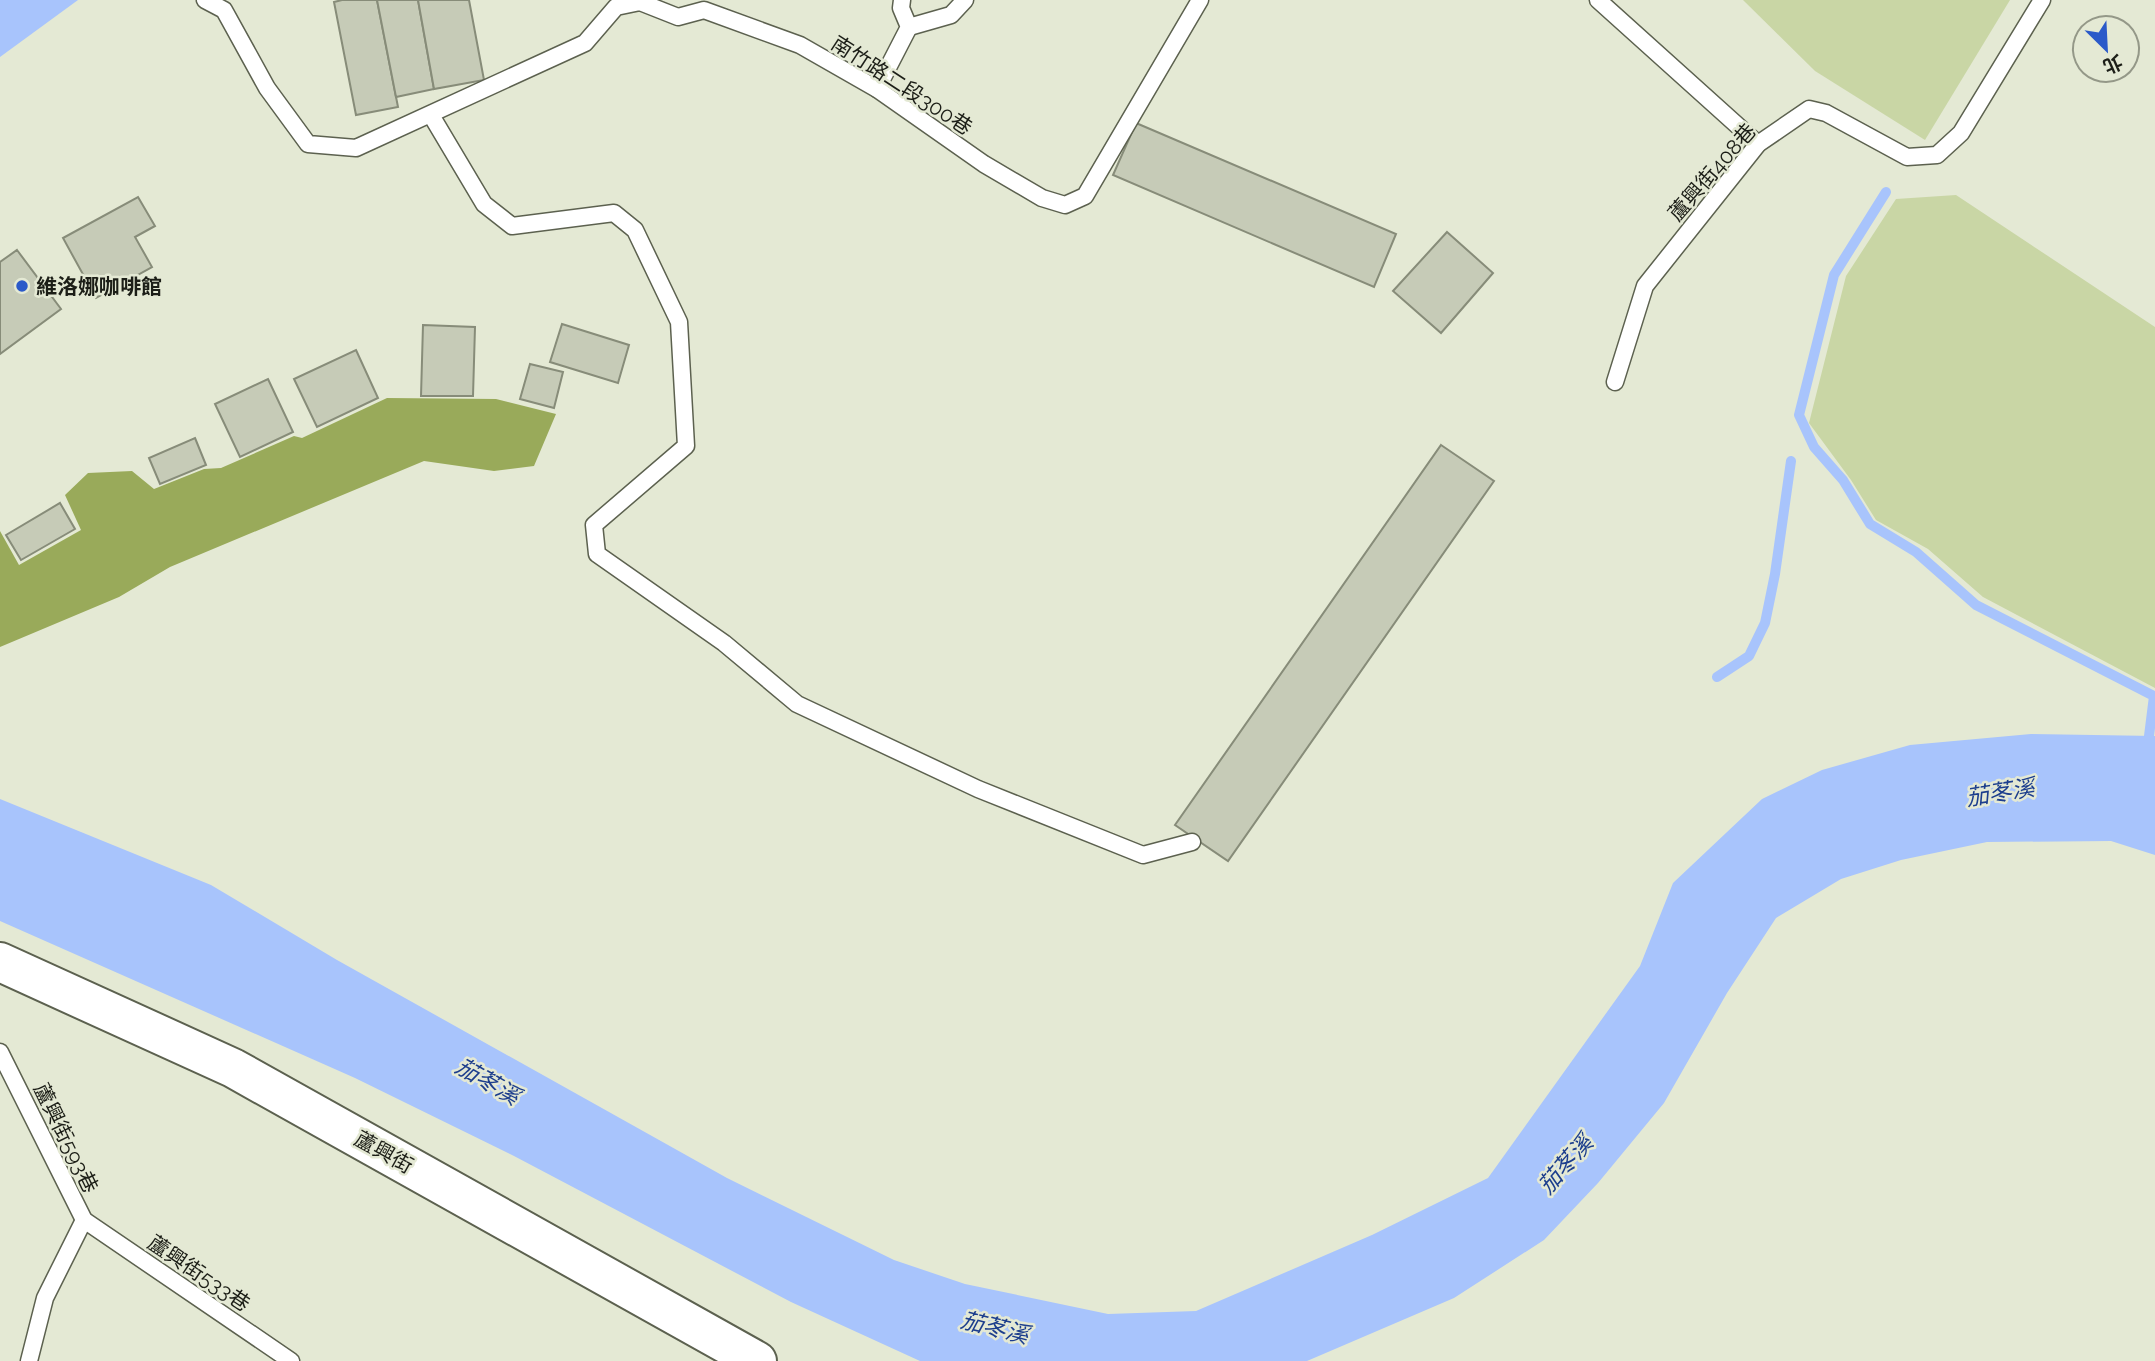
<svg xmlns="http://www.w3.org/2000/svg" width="2155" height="1361" font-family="Raleway,'Noto Sans TC',sans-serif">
<rect width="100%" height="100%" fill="#e4e9d4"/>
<g fill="#c9d6a5">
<path d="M1743 0H2010L1925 140 1815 71Z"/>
<path d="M1956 195 2155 327V688L1983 597 1928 549 1876 520 1851 480 1809 423 1846 276 1896 199Z"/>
</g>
<path fill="#99aa5a" d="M387 398 496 399 556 414 534 466 494 471 424 461 170 567 119 597 0 647V531L19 565 81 530 65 495 88 473 132 471 154 489 204 469 221 468 294 436 302 438Z"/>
<g fill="#a8c4fc">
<path d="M0 0H78L0 57Z"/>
<path d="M2031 734 2155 736V855L2111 841 1987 842 1901 860 1841 879 1776 918 1727 993 1664 1103 1598 1183 1544 1240 1454 1298 1307 1361H920L791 1302 514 1156 355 1078 0 921V799L211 885 337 960 727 1178 894 1260 965 1284 1108 1314 1196 1311 1372 1235 1488 1178 1640 966 1673 883 1762 799 1822 770 1910 745Z"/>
</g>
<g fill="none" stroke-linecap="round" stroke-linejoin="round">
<g stroke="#a8c4fc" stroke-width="10">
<path d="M1886 192 1834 275 1799 415 1814 447 1843 480 1870 524 1916 552 1976 605 2154 696 2149 736"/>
<path d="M1717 677 1749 656 1765 623 1775 574 1791 461"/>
</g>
</g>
<g fill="#c6cbb7" stroke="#878c79" stroke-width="2">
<path d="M342 0H377L398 107 356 115 334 2Z"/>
<path d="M377 0H418L434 89 396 97Z"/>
<path d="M418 0H469L484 80 434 89Z"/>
<path d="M1136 123 1396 234 1374 287 1113 175Z"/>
<path d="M138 197 155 226 135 237 152 267 96 298 63 238Z"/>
<path d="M1447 232 1493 273 1441 333 1393 291Z"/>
<path d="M17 250 61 309 0 354V262Z"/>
<path d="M562 324 629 345 618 383 550 362Z"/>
<path d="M423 325 475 327 473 396H421Z"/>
<path d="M356 350 378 398 317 427 294 379Z"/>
<path d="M530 364 563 372 554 408 520 399Z"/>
<path d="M268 379 293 432 240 457 215 404Z"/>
<path d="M195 438 206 465 160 484 149 458Z"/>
<path d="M1441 445 1494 481 1228 861 1175 825Z"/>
<path d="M60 503 75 529 21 560 6 535Z"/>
</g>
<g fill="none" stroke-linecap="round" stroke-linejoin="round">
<defs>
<g id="lane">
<path d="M205 0 224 10 267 88 308 144 356 148 585 43 616 7 640 2 678 17 704 10 800 45 877 89 984 164 1042 198 1065 205 1085 196 1200 0"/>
<path d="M1598 0 1758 144"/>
<path d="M909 27 951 15 965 0"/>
<path d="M877 89 909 27 901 8 902 0"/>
<path d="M431 115 484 204 512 226 614 213 635 230 679 322 686 446 594 525 597 554 724 643 797 704 978 789 1143 855 1192 842"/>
<path d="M1615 382 1645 286 1758 144 1809 109 1826 113 1907 157 1937 155 1961 133 2042 0"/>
<path d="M0 1052 84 1220 291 1361"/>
<path d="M29 1361 45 1298 84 1220"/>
</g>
<path id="secondary" d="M0 962 233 1068 757 1361"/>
</defs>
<use href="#lane" stroke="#5c614f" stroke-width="19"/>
<use href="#secondary" stroke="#5c614f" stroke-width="42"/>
<use href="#lane" stroke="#fff" stroke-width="16"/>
<use href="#secondary" stroke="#fff" stroke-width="38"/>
</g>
<circle fill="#2b5ac9" stroke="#e4e9d4" stroke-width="2.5" cx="22" cy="286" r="7"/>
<g text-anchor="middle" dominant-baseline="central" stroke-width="5" stroke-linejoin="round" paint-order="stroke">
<g font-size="21" fill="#1c1e17" stroke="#e4e9d4">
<text transform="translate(902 85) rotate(33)">南竹路二段300巷</text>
<text transform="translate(1712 172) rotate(-49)">蘆興街408巷</text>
<text transform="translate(66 1138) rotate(64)">蘆興街593巷</text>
<text transform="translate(384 1152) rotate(29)">蘆興街</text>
<text transform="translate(199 1273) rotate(34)">蘆興街533巷</text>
</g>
<g font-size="21" font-weight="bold" fill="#1c1e17" stroke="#e4e9d4" text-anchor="start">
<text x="36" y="286">維洛娜咖啡館</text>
</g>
<g font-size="23" font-style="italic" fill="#1c3e8d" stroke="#e4e9d4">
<text transform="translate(2000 792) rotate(-9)">茄苳溪</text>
<text transform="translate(488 1081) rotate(30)">茄苳溪</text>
<text transform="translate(1565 1164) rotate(-49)">茄苳溪</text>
<text transform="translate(995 1327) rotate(14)">茄苳溪</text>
</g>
</g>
<g transform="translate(2106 49) rotate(156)"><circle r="33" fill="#e4e9d4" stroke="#949888" stroke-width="2"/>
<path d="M0-5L12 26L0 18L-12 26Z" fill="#2b5ac9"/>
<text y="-10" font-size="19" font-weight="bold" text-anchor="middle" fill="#1c1e17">北</text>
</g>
</svg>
